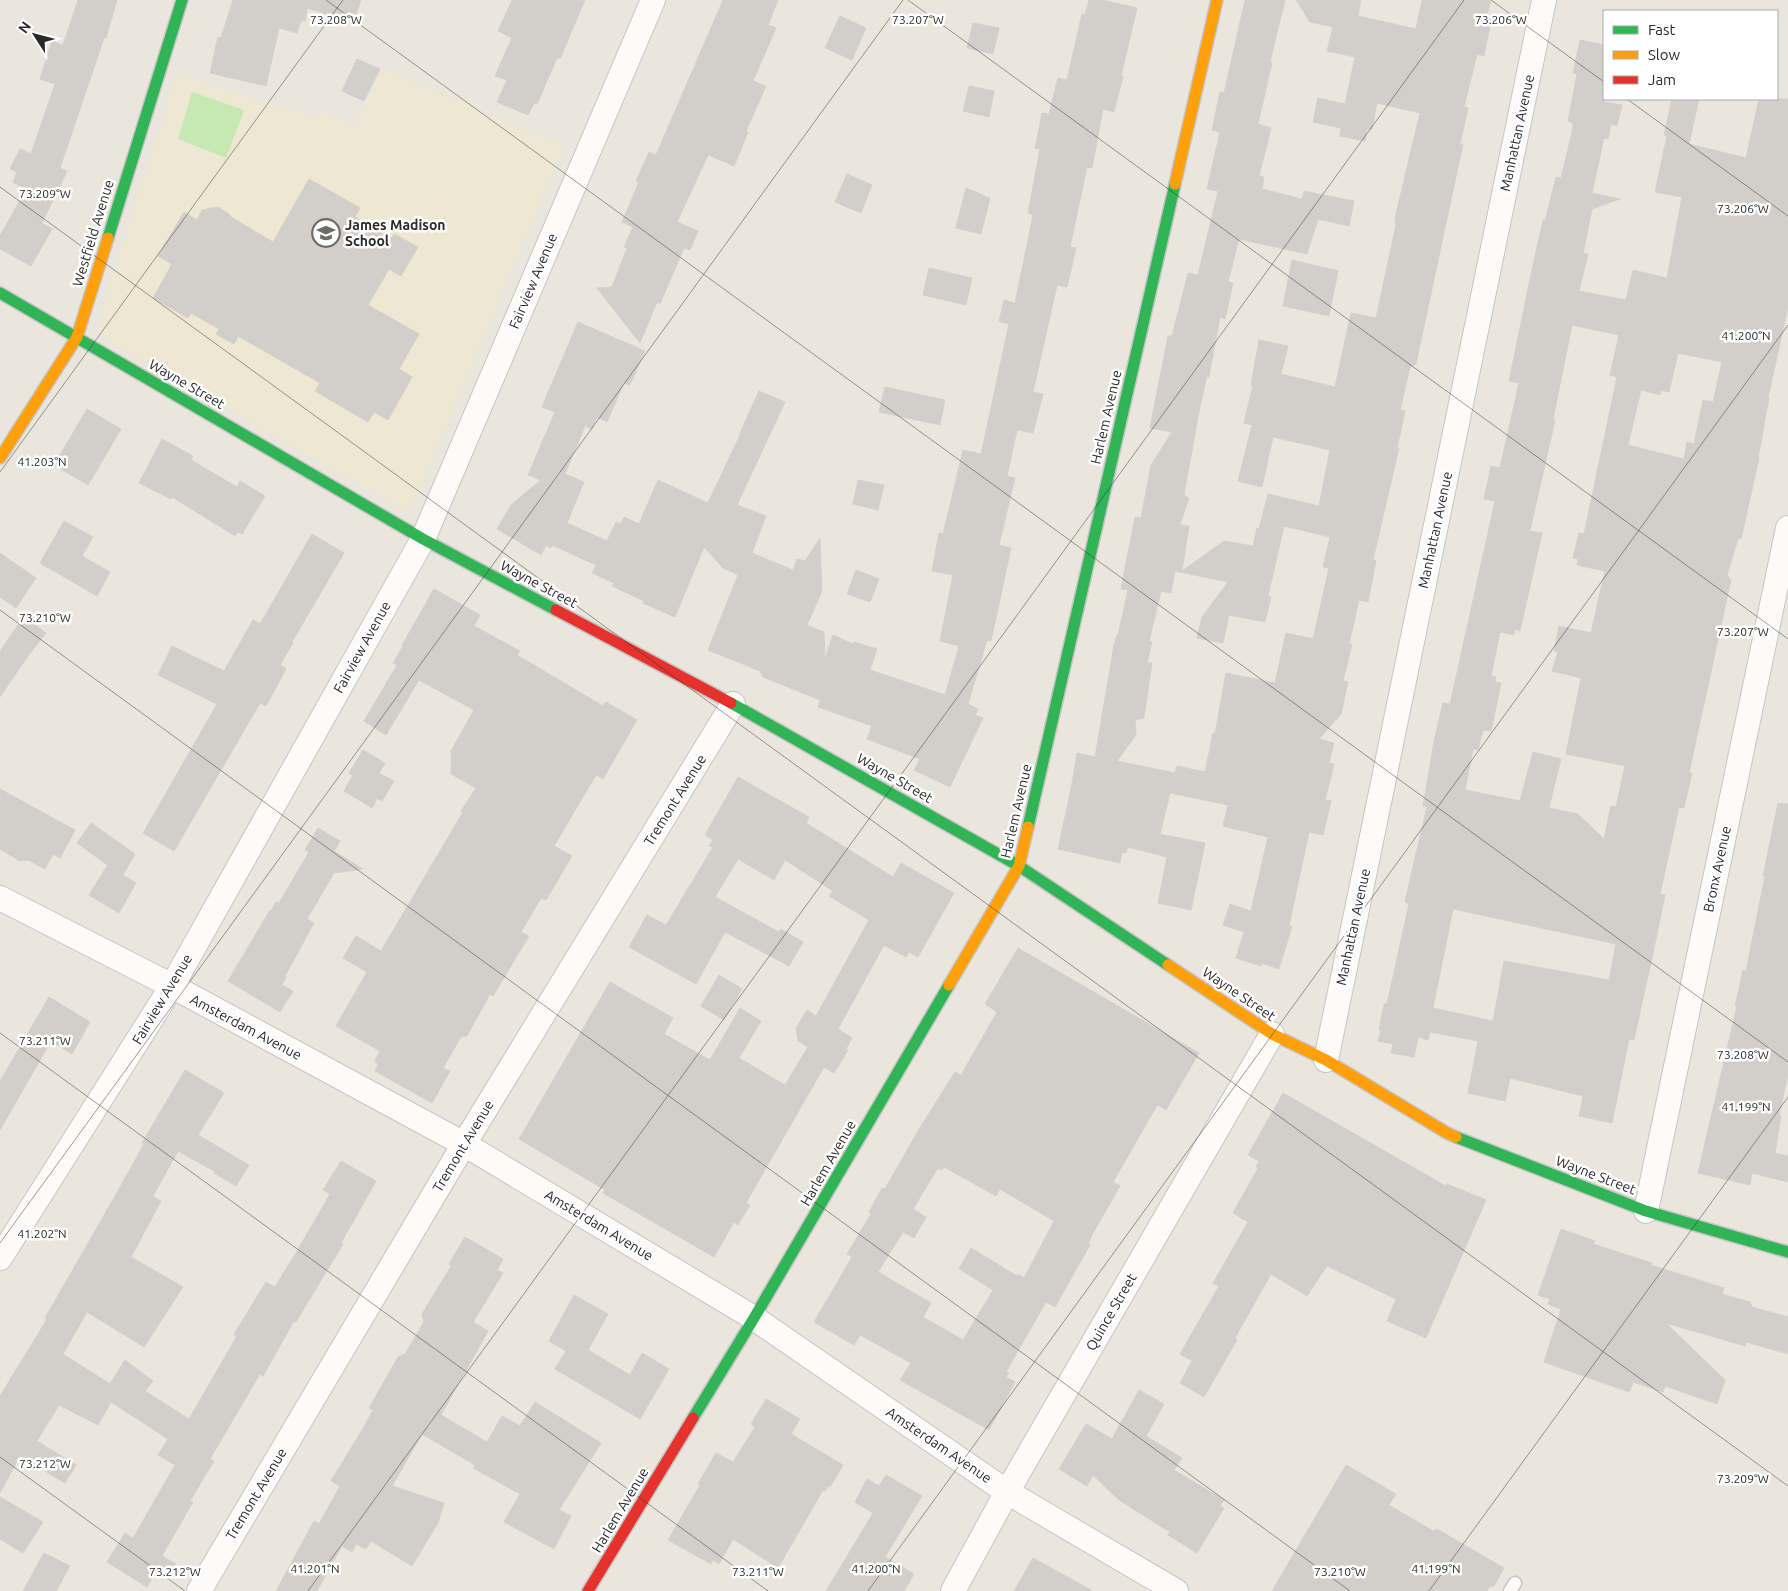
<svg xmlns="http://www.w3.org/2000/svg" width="1788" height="1591" font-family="Ubuntu,sans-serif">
<rect width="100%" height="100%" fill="#eae6de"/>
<path fill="#eee7d1" d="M382 69 564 146 413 503 408 508 405 509 400 508 104 337 98 331 97 328 177 74 314 117 318 110 355 127Z"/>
<path fill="#c6e9b3" d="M192 92 244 110 226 158 178 139Z"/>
<g fill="#d2cfca" stroke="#d4d1cb" fill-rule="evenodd">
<path d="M78 0H117L106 38H104L60 168 67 171 42 223 52 229 31 266 0 249V236L26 189 13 182 17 172 10 169 20 149 31 154 55 84 40 79 52 41 63 45Z"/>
<path d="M233 0H361L353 23 307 8 305 21H301L297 33 279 28 266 86 210 73 218 37 221 38Z"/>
<path d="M512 0H585L560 59 557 58 537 104 534 103 528 115 497 102 507 80 495 76 512 38 498 31Z"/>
<path d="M723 0H778L768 25 776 28 753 81 766 86 746 131 748 132 734 166 708 155 677 222 698 231 690 250 684 248 660 304 657 302 640 343 597 288 612 287 627 248 624 247 633 227 622 222 639 182 636 181 649 152 656 155Z"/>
<path d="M1089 0H1103L1137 8 1121 76 1123 77 1114 112 1103 109 1092 168 1087 167 1070 247 1076 248 1067 287 1057 285 1033 392 1043 394 1033 433 1017 430 1007 476 1015 478 999 545 1011 548 991 641 987 640 968 704 978 709 975 715 983 718 950 787 914 770 920 759 867 739 872 726 818 707 820 700 763 677 760 671 708 650 738 575 723 568 704 547 675 617 643 603 644 601 612 586 614 583 592 573 596 565 552 545 551 548 546 545 541 555 497 529 511 505 541 480 528 475 555 412 542 407 578 322 645 351 630 385 624 383 607 422 597 417 592 429 585 426 565 474 584 482 567 523 607 541 616 522 621 524 624 517 639 524 658 480 708 503 741 433H740L759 391 785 402 737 505 766 516 752 553 793 570 797 559 805 561 820 538 822 591 807 625 824 632 825 658 833 635 853 644 854 642 877 649 870 670 945 695 959 646 940 641 953 575 932 571 939 533 943 534 963 450 981 454 1009 324 999 321 1004 300 1015 303 1033 215 1028 213 1040 149 1035 148 1042 113 1049 114 1058 78 1067 80 1082 14 1085 15Z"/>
<path d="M1245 0H1285L1270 62 1272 63 1258 124 1271 128 1259 176 1264 177 1262 189 1302 199 1304 191 1354 201 1349 226 1318 219 1307 254 1239 239 1228 282 1233 283 1225 319 1220 317 1209 377 1207 376 1199 411 1184 495 1189 498 1180 525 1189 526 1182 571 1224 541 1253 546 1257 528 1259 529 1268 494 1319 506 1330 450 1273 437 1262 487 1238 481 1252 425 1244 423 1253 385H1251L1259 340 1288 346 1281 374 1335 387 1351 313 1376 318 1396 225 1395 218 1420 113 1377 103 1372 129H1367L1365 141 1340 136 1341 128 1313 122 1318 98 1345 104 1355 57 1327 51 1333 27 1310 22 1296 0H1361L1358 16 1416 29 1422 0H1491L1487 15 1492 16 1484 56 1477 54 1464 107 1468 108 1460 144H1463L1416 364 1410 367 1400 410 1405 411 1397 448H1399L1373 560 1376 561 1368 602 1359 600 1349 644H1352L1343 681 1348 682 1341 714 1319 739 1334 743 1329 763 1334 764 1325 800 1331 801 1323 835 1309 832 1289 926H1292L1279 969 1262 963 1261 966 1236 958 1244 932 1223 925 1230 904 1251 911 1268 837 1223 826 1228 805 1170 793 1160 834 1205 843 1191 910 1158 903 1167 857 1128 847 1126 853 1122 852 1120 863 1058 849 1071 789 1077 753 1095 757 1114 645 1117 635H1118L1128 590 1121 589 1135 517 1141 518 1151 465 1172 432 1150 428 1168 336H1172L1188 273 1198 275 1218 191 1207 189 1220 132 1212 130 1220 92 1224 93ZM1284 526 1330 537 1323 567 1329 568 1313 639 1286 633 1275 683 1226 673 1215 734 1213 733 1205 772 1177 766 1175 773 1117 761 1136 735 1135 720 1144 718 1152 663H1147L1152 642 1149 641 1161 591 1171 593 1175 571 1228 582 1202 617 1197 638 1223 643 1229 615 1265 622 1271 597 1268 596Z"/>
<path d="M840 16 866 28 852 60 825 48Z"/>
<path d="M973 23 999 28 993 54 967 48Z"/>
<path d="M1580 40 1604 45V102L1622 105 1617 126 1611 124 1608 139 1604 138 1592 193 1620 199 1592 209 1583 253 1588 254 1579 291 1626 300 1633 270 1667 278 1682 197 1655 192 1667 136 1664 135 1672 99H1699L1689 144 1746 158 1759 99H1788V307L1768 398H1769L1758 458H1759L1741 539H1738L1727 575 1731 580 1689 773H1692L1684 808 1679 807 1660 894 1665 895 1653 953 1634 1040 1629 1039 1612 1123 1579 1116 1583 1096 1510 1078 1505 1101 1468 1093 1478 1041 1430 1032 1428 1040 1418 1037 1414 1057 1391 1053 1393 1044 1378 1041 1381 1031 1379 1030 1384 1004H1387L1409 904 1405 901 1427 807 1423 806 1434 741 1443 703 1450 704 1495 501 1484 499 1491 466 1500 468 1519 383 1509 381 1534 260 1543 220 1545 221 1556 177 1561 178 1572 132 1573 123 1568 121 1577 74 1573 73ZM1572 325 1619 335 1610 375 1617 377 1584 534 1579 533 1573 558 1578 559 1577 565 1605 571 1591 633 1559 626 1554 651 1558 652 1552 671 1581 678 1566 754 1625 766 1616 807 1611 806 1604 839 1578 814 1549 808 1561 759 1533 752 1520 801 1465 790 1473 749 1478 750 1483 730 1491 731 1501 683 1495 682 1496 677 1491 676 1500 632 1514 635 1515 629 1520 631 1542 533 1530 531 1555 420 1553 419ZM1678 353 1722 362 1713 402 1703 400 1694 444 1687 442 1684 459 1628 445 1641 390 1660 395 1661 390 1669 392ZM1453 909 1616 944 1609 980 1504 961 1493 1021 1433 1008Z"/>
<path d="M357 59 380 69 364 101 342 91Z"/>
<path d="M969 86 994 91 989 117 963 111Z"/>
<path d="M847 174 872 185 861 213 835 202Z"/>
<path d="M309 179 360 208 355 217 392 238 394 234 418 247 401 276 389 269 368 305 419 334 399 369 412 377 388 420 374 412 368 422 315 391 320 383 238 336 234 344 216 334 219 329 191 313 188 318 153 298 172 264 158 256 184 212 197 220 202 210 218 207 229 214 231 217 273 242Z"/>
<path d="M966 188 990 198 981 234 956 228Z"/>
<path d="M1292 260 1338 271 1329 316 1283 306Z"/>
<path d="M929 268 972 278 966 305 923 295Z"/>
<path d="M885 387 945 400 940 425 879 412Z"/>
<path d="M87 409 121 429 88 485 54 465Z"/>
<path d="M162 439 193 456 191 460 237 487 240 481 265 496 242 534 238 532 235 536 172 497 171 499 139 483Z"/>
<path d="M858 480 884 485 878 510 853 504Z"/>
<path d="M64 521 93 537 82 556 110 572 97 596 40 563Z"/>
<path d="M312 534 344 553 292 642 293 643 280 665 286 669 266 706 260 703 174 851 143 833 217 704 158 675 172 646 224 671 253 620 260 624Z"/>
<path d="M0 553 36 578 16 608 0 597Z"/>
<path d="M856 570 879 579 870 602 847 594Z"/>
<path d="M434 589 480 615 474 626 520 651 517 655 603 706 606 702 637 720 603 779 596 775 554 846 572 856 546 900 541 898 521 932 529 936 493 996 490 994 467 1036 461 1037 443 1068 450 1071 432 1103 375 1071 378 1065 375 1061 380 1051 336 1026 367 972 343 958 356 936 381 951 463 812 461 811 476 788 451 774V751L474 710 419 680 386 735 364 721 397 665 393 663 403 646 402 645Z"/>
<path d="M24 616 46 633 28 656 0 697V651Z"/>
<path d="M363 750 385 763 379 773 394 781 382 801 377 798 372 808 344 791 353 775 349 773Z"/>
<path d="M738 777 809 817 806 823 893 877 901 863 954 893 918 957 909 952 906 957 884 945 838 1029 852 1038 846 1049 848 1050 834 1073 824 1067 746 1203 750 1205 738 1225 734 1222 714 1257 603 1193 605 1190 519 1139 610 982 673 1018 664 1034 710 1060 740 1008 761 1021 739 1058 785 1085 808 1047 798 1041 796 1028 807 1010 816 1016 869 920 829 896 833 891 785 860 774 880 738 859 715 897 779 932 781 929 803 942 789 966 725 932 696 984 629 947 647 915 666 925 713 847 709 846 713 840 705 835Z"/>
<path d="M0 789 75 830 60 858 53 854 45 869 28 860 20 861 0 849Z"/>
<path d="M1778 803 1788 804V1075L1779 1116H1781L1775 1153 1788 1156V1182L1752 1173 1750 1185 1698 1173 1737 1006H1735L1743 970 1746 971 1765 876H1763Z"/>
<path d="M91 823 135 854 123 875 136 883 119 913 89 895 107 866 117 872 77 843Z"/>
<path d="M318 828 340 841 334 851 363 869 334 873 307 919 314 923 285 976 286 977 282 985 293 991 280 1012 228 981 270 910 271 911 276 902 279 903 309 852 305 850Z"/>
<path d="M1018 948 1199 1053 1166 1110 1158 1105 1156 1107 1113 1182 1120 1186 1093 1233 1088 1244 1090 1245 1055 1307 1046 1302 1006 1372 1009 1373 1006 1377 1015 1382 989 1430 900 1380 911 1363 860 1335 854 1345 814 1322 852 1257 847 1254 871 1214 869 1212 882 1188 885 1189 919 1129 955 1072 961 1075 997 1012 985 1004ZM944 1167 996 1196 1000 1189 1054 1221 1024 1278 1018 1274 1017 1276 971 1248 959 1269 993 1290 963 1340 923 1317 931 1303 878 1272 903 1232 914 1238 926 1217 913 1209 938 1168 942 1170Z"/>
<path d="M719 975 742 989 724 1020 701 1006Z"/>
<path d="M49 997 90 1022 72 1054 51 1041 0 1130V1081Z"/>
<path d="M185 1070 224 1093 198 1135 249 1165 236 1186 214 1173 216 1172 178 1151 153 1196 161 1201 131 1257 183 1287 144 1347 87 1312 63 1354 110 1384 125 1360 153 1381 145 1391 189 1419 237 1336 234 1334 266 1282 275 1287 297 1251 330 1194 323 1190 341 1161 376 1181 341 1243 343 1244 296 1322 294 1321 263 1376 260 1374 210 1459 214 1461 190 1501 193 1502 162 1556 176 1564 157 1570 147 1587 107 1562 125 1533 133 1538 175 1465 158 1455 168 1439 111 1402 98 1425 59 1405 37 1441 76 1465 65 1483 20 1456 0 1493V1396L47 1319 45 1318 115 1196 144 1144 142 1143Z"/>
<path d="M1283 1093 1446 1186 1447 1184 1486 1200 1426 1338 1387 1321 1396 1299 1327 1266 1307 1296 1271 1274 1235 1338 1237 1340 1204 1397 1180 1383 1192 1361 1180 1354 1219 1286 1213 1283 1248 1222 1233 1213 1258 1168 1256 1167 1259 1161 1248 1155Z"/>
<path d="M1561 1229 1595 1241 1593 1244 1652 1263 1651 1265 1724 1288 1722 1294 1750 1302 1752 1307 1788 1317V1354L1746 1342 1745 1346 1666 1323 1725 1380 1717 1404 1665 1386 1663 1392 1633 1382 1629 1392 1544 1362 1561 1309 1548 1304 1550 1299 1538 1295Z"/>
<path d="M465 1237 503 1259 497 1270 503 1273 473 1322 488 1331 441 1415 487 1442 502 1416 520 1426 535 1402 601 1443 559 1510 571 1516 554 1549 504 1522 520 1494 473 1468 475 1465 422 1434 392 1486 444 1503 438 1523 412 1566 371 1541 366 1549 356 1544 352 1552 342 1546 317 1591H276L314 1521 319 1524 340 1486 331 1481 362 1430 373 1410 369 1408 386 1378 398 1357 405 1354 424 1322 422 1314 451 1266 449 1264Z"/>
<path d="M574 1295 608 1314 588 1350 630 1375 642 1353 669 1369 640 1419 555 1369 566 1351 549 1341Z"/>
<path d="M1139 1390 1164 1404 1146 1436 1182 1458 1174 1470 1224 1500 1220 1506 1224 1508 1197 1553 1168 1535 1170 1532 1119 1500 1093 1475 1087 1486 1059 1469 1086 1424 1112 1439Z"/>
<path d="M766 1399 800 1419 791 1434 843 1465 830 1487 828 1486 825 1491 823 1490 778 1568 733 1539 719 1564 713 1560 711 1564 668 1540 700 1485 698 1484 716 1453 733 1462 755 1427 751 1424Z"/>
<path d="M1346 1465 1396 1494 1389 1505 1433 1531 1437 1529 1504 1568 1494 1586H1490L1487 1591H1272Z"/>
<path d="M886 1475 922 1496 885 1557 914 1574 904 1591H826L873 1513 855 1502 867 1479 879 1486Z"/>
<path d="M0 1497 43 1522 23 1553 0 1539Z"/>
<path d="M44 1553 70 1566 56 1591H23Z"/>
<path d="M1033 1558 1093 1591H1014Z"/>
</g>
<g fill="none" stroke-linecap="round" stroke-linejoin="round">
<defs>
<path id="lane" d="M1510 1591 1515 1583"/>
<g id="street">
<path d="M0 898 172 986 464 1144 754 1318 1007 1492 1176 1591"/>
<path d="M1326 1060 1544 0"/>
<path d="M1646 1211 1788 528"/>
<path d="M0 1258 172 986 423 539 653 0"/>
<path d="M199 1591 464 1144 733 704"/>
<path d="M953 1591 1007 1492 1272 1034"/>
</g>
<g id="fast">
<path d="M108 238 182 0"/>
<path d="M0 293 423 539 556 610"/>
<path d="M731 703 1019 866 1168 965"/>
<path d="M1028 827 1175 184"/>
<path d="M1456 1137 1646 1211 1788 1252"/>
<path d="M693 1418 754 1318 949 985"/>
</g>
<g id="slow">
<path d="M1175 184 1217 0"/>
<path d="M0 458 77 337 108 238"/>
<path d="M1168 965 1272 1034 1326 1060 1447 1133 1456 1137"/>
<path d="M949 985 1019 866 1028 827"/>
</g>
<g id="jam">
<path d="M556 610 731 703"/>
<path d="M588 1591 693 1418"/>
</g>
</defs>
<use href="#lane" stroke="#c6c5c5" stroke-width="15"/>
<use href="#street" stroke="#c6c5c5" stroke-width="26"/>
<use href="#fast" stroke="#c6c5c5" stroke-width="14"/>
<use href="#slow" stroke="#c6c5c5" stroke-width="14"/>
<use href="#jam" stroke="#c6c5c5" stroke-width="14"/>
<use href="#lane" stroke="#fcfbfa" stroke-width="12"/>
<use href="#street" stroke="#fcfbfa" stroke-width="24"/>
<use href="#fast" stroke="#30b455" stroke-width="11"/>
<use href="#slow" stroke="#ff9f0a" stroke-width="11"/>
<use href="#jam" stroke="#e5322d" stroke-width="11"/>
</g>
<path fill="none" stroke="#2a2a2a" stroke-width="1" stroke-opacity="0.45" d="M326 0 1788 1062M908 0 1788 639M1491 0 1604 82M1627 99 1788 216M0 187 1788 1486M0 472 343 0M0 610 1350 1591M0 1033 768 1591M0 1243 903 0M0 1457 185 1591M308 1591 1464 0M868 1591 1788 325M1429 1591 1788 1097"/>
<defs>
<symbol id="school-ring" viewBox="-11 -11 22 22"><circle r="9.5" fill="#fff" stroke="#6d6c69" stroke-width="1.5"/><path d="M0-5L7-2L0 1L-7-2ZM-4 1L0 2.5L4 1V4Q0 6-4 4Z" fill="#6d6c69"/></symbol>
</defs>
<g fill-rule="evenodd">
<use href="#school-ring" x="310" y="217" width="32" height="32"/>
</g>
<g text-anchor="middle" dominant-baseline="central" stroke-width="5" stroke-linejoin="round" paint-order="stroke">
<g font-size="14" fill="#2a2a2a" stroke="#fff">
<text transform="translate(1517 133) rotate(-78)">Manhattan Avenue</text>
<text transform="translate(93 233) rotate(-73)">Westfield Avenue</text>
<text transform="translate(533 281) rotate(-67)">Fairview Avenue</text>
<text transform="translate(187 384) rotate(30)">Wayne Street</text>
<text transform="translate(1106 417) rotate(-77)">Harlem Avenue</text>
<text transform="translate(1435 530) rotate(-78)">Manhattan Avenue</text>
<text transform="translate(539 584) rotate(28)">Wayne Street</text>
<text transform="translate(362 647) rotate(-61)">Fairview Avenue</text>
<text transform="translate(895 778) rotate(30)">Wayne Street</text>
<text transform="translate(675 800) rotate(-58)">Tremont Avenue</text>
<text transform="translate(1016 811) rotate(-77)">Harlem Avenue</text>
<text transform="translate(1717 869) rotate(-78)">Bronx Avenue</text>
<text transform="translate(1353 927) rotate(-78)">Manhattan Avenue</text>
<text transform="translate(1239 994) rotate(34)">Wayne Street</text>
<text transform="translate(162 999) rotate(-59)">Fairview Avenue</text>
<text transform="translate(246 1027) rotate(28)">Amsterdam Avenue</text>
<text transform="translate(463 1146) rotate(-59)">Tremont Avenue</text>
<text transform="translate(828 1163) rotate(-60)">Harlem Avenue</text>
<text transform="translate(1596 1175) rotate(21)">Wayne Street</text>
<text transform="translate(599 1225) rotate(31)">Amsterdam Avenue</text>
<text transform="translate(1111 1312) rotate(-60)">Quince Street</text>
<text transform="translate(939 1445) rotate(34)">Amsterdam Avenue</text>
<text transform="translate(256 1494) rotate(-59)">Tremont Avenue</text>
<text transform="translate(620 1510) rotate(-59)">Harlem Avenue</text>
</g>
<g font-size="14" font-weight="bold" fill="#2a2a2a" stroke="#fff" text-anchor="start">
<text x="345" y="225">James Madison<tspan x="345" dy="16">School</tspan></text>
</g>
</g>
<g font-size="12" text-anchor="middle" fill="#2a2a2a" stroke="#fff" stroke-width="5" stroke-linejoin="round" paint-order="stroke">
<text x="918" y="24">73.207°W</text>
<text x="1501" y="24">73.206°W</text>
<text x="336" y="24">73.208°W</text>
<text x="45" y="198">73.209°W</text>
<text x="1743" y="213">73.206°W</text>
<text x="1746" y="340">41.200°N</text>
<text x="42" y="466">41.203°N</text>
<text x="45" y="622">73.210°W</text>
<text x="1743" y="636">73.207°W</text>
<text x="45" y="1045">73.211°W</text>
<text x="1743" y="1059">73.208°W</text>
<text x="1746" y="1111">41.199°N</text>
<text x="42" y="1238">41.202°N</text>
<text x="45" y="1468">73.212°W</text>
<text x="1743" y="1483">73.209°W</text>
<text x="315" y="1573">41.201°N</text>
<text x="876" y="1573">41.200°N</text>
<text x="1436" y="1573">41.199°N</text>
<text x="175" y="1576">73.212°W</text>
<text x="758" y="1576">73.211°W</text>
<text x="1340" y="1576">73.210°W</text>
</g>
<rect x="1603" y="10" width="175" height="90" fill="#ffffff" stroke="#aaaaaa"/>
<rect x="1613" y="26" width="25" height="8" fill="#30b455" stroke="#aaaaaa"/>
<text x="1648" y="35" font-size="15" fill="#2a2a2a">Fast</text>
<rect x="1613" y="51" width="25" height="8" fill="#ff9f0a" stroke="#aaaaaa"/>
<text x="1648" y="60" font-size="15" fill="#2a2a2a">Slow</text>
<rect x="1613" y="76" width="25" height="8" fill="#e5322d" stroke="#aaaaaa"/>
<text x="1648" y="85" font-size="15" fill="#2a2a2a">Jam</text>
<g transform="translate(35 35) rotate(306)" stroke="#ffffff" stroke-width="4" paint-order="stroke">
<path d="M0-4L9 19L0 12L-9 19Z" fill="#2a2a2a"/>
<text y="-8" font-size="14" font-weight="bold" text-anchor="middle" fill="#2a2a2a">N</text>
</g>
</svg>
